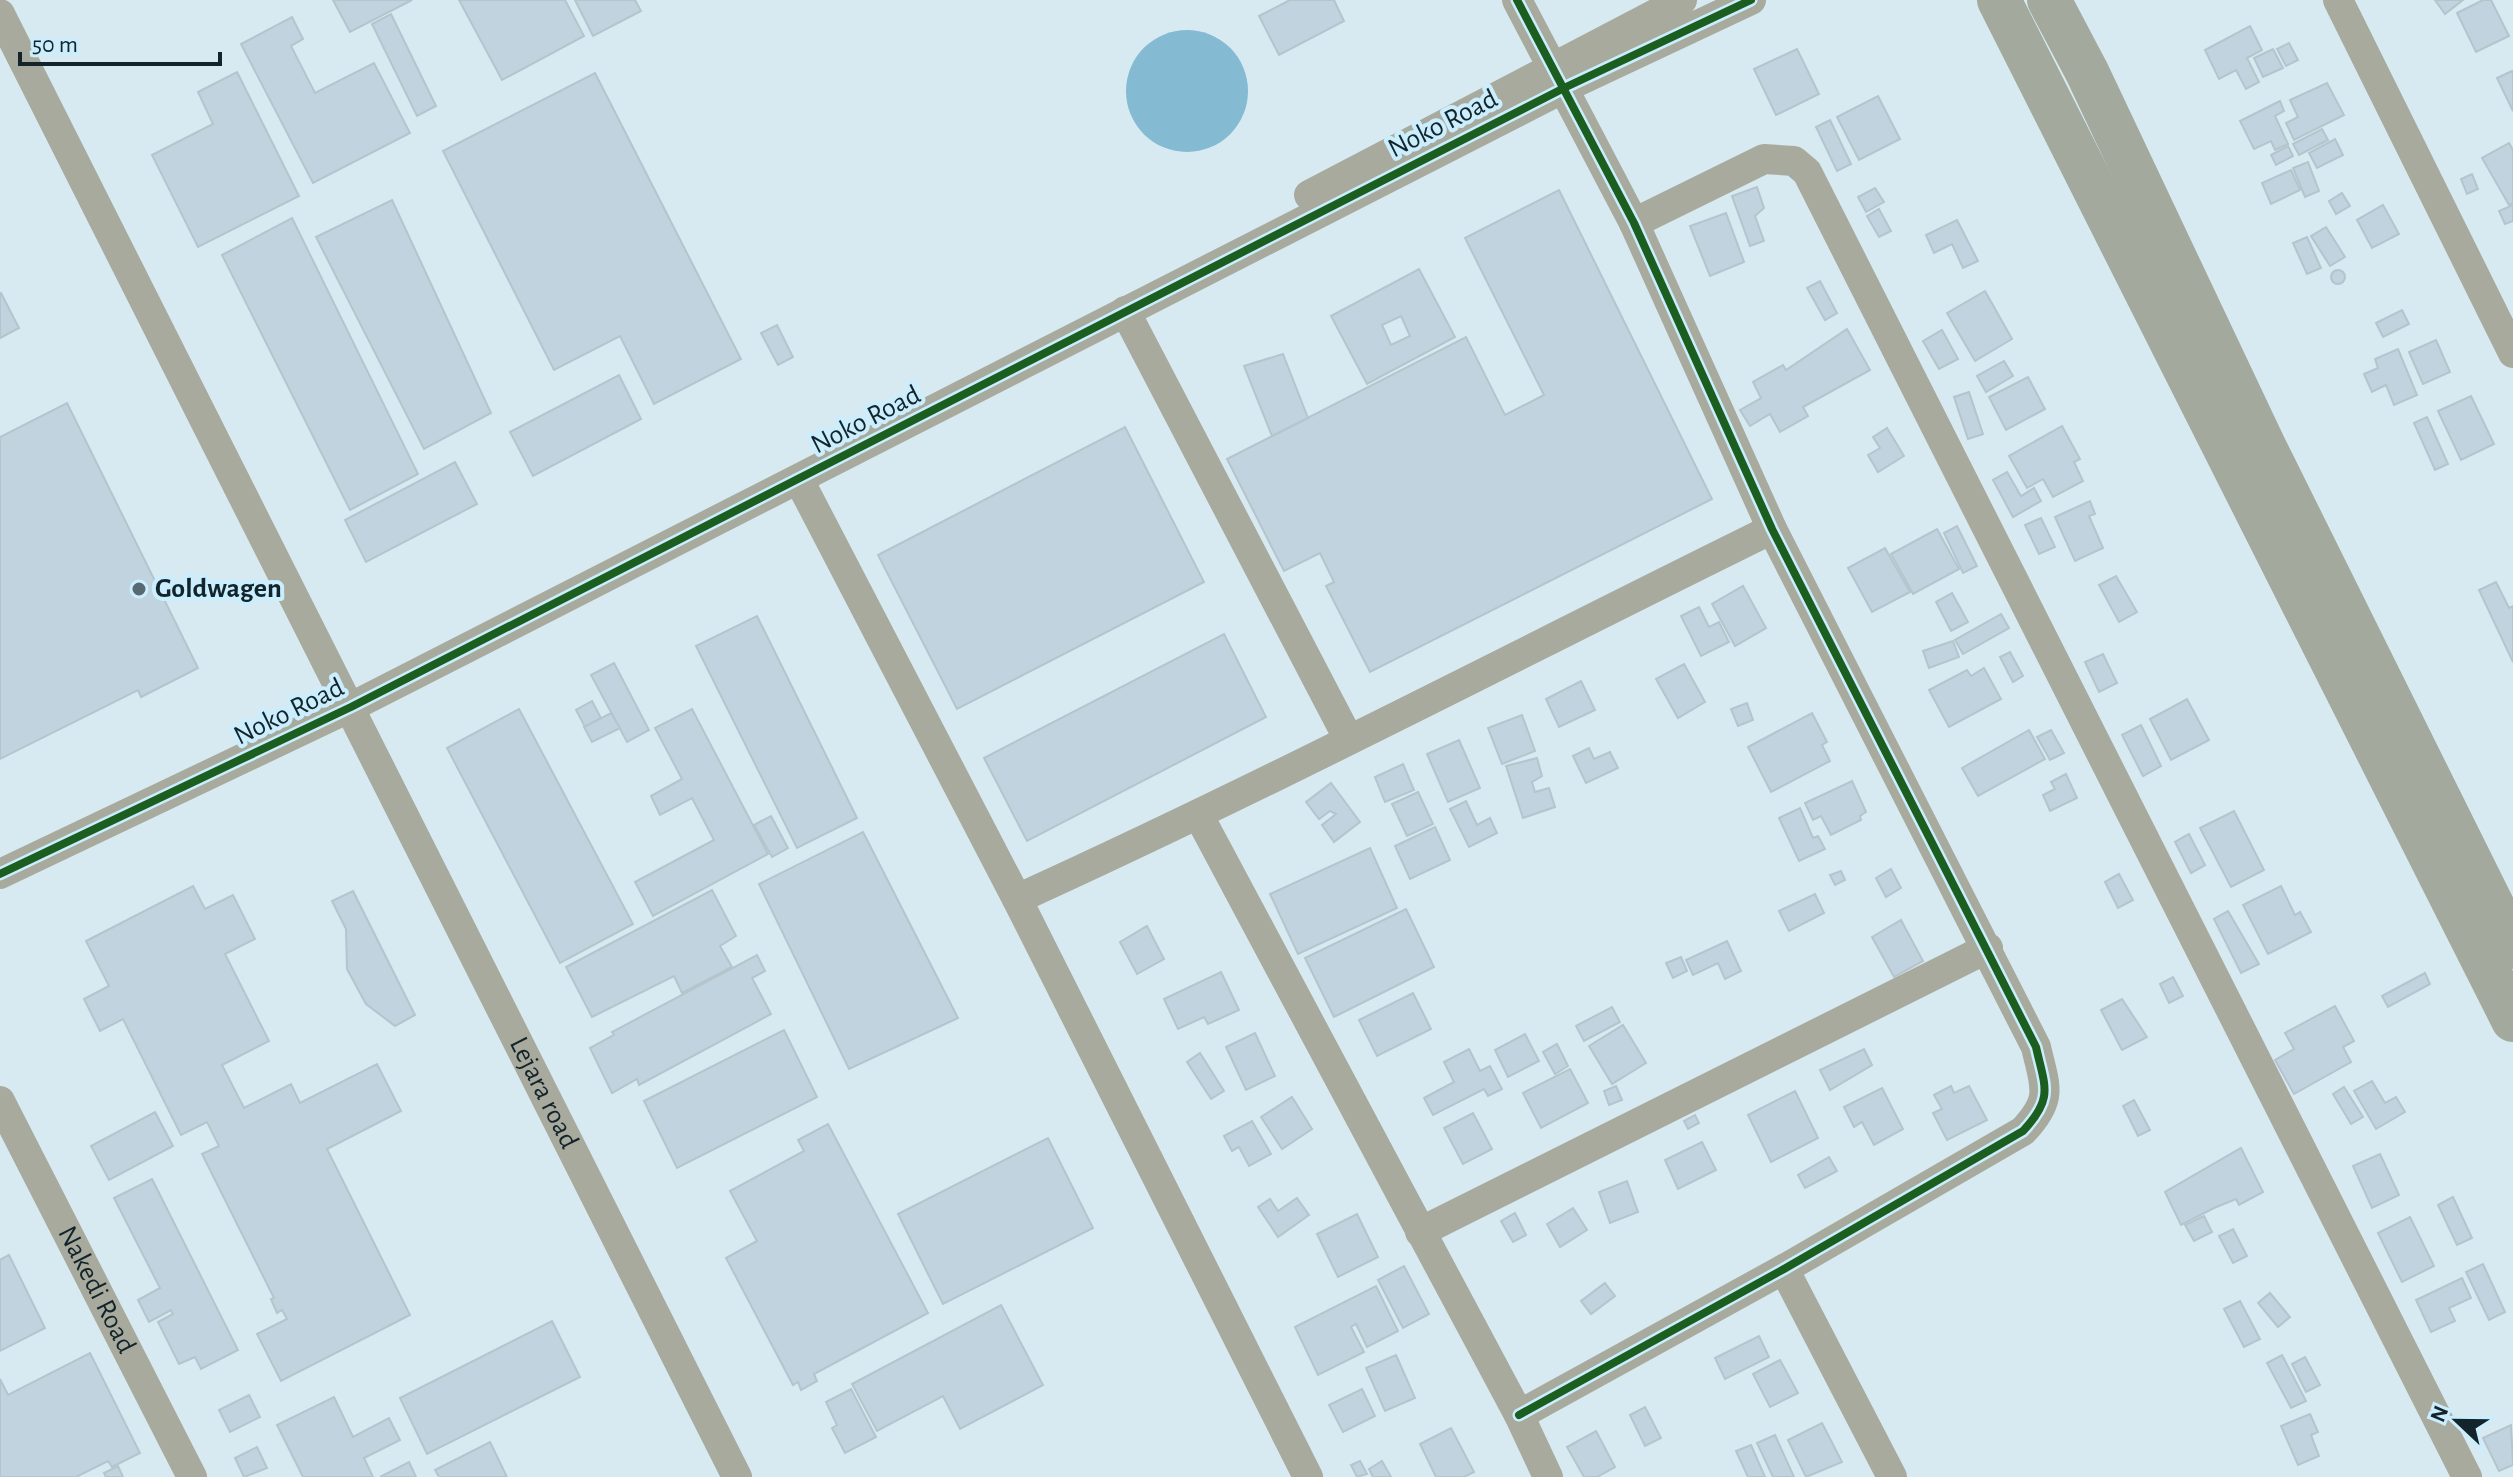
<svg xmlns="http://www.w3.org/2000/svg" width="2513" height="1477" font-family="'Alegreya Sans',sans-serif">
<rect width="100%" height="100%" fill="#d7eaf2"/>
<circle fill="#84bad2" cx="1187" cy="91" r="61"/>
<g fill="#c1d3df" stroke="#b5c4cd" stroke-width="2" fill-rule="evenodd">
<path d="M333 0H412L350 32Z"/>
<path d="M459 0H565L584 36 502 80Z"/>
<path d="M575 0H635L641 11 593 36Z"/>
<path d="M1290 0H1334L1344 21 1279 55 1259 16Z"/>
<path d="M2435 0H2463L2445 14Z"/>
<path d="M2483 0H2491L2509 36 2476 52 2457 13Z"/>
<path d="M391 14 436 106 417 116 372 24Z"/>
<path d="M292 17 303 39 291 46 315 93 374 63 410 133 313 183 241 44Z"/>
<path d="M2250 26 2262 50 2247 58 2259 82 2246 89 2236 70 2219 79 2205 50Z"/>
<path d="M2289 43 2298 60 2286 66 2277 49Z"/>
<path d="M1797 49 1819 94 1776 115 1754 69Z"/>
<path d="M2273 49 2283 68 2263 77 2254 58Z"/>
<path d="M2512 71 2513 74V111L2497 78Z"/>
<path d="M237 72 299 196 198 247 152 155 213 124 198 92Z"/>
<path d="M595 73 741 359 654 404 620 336 554 370 443 151Z"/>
<path d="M2327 83 2344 115 2294 140 2286 123 2298 117 2290 100Z"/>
<path d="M1878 96 1900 139 1859 160 1837 117Z"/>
<path d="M2280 101 2284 111 2275 116 2288 144 2275 150 2271 141 2254 149 2240 121Z"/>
<path d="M1830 120 1851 164 1837 171 1816 127Z"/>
<path d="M2322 129 2328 140 2299 155 2293 144Z"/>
<path d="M2335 139 2343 155 2317 168 2309 153Z"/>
<path d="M2509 143 2513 150V203L2509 205 2482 158Z"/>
<path d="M2288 146 2293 156 2276 165 2271 155Z"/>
<path d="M2308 162 2319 191 2305 197 2293 168Z"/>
<path d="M2291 170 2300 190 2271 204 2262 183Z"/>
<path d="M2472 174 2478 189 2467 194 2461 179Z"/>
<path d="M1757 187 1764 208 1755 216 1764 241 1750 246 1732 196Z"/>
<path d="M1875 188 1884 202 1866 212 1858 197Z"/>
<path d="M1559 190 1712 499 1370 672 1326 586 1334 582 1320 553 1284 571 1227 459 1466 337 1505 415 1544 395 1465 238Z"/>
<path d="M2342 193 2350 206 2336 214 2329 201Z"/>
<path d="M392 200 491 413 424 449 316 237Z"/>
<path d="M2383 205 2399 234 2372 248 2357 220Z"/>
<path d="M2513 205V221L2505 224 2499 211Z"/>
<path d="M1879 209 1891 231 1879 237 1867 216Z"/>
<path d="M1726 213 1744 262 1710 276 1690 226Z"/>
<path d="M292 218 418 474 350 510 222 255Z"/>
<path d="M1957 220 1978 261 1963 268 1952 244 1934 253 1926 235Z"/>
<path d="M2326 227 2345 257 2330 266 2311 236Z"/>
<path d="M2307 237 2321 268 2307 274 2293 243Z"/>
<path d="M1419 269 1455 337 1367 384 1331 316ZM1401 316 1410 336 1391 345 1382 325Z"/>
<circle cx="2338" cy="277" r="7"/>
<path d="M1820 281 1837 313 1825 320 1807 288Z"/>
<path d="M1985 291 2012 339 1975 361 1947 313Z"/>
<path d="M1 293 19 328 0 338V294Z"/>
<path d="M2402 310 2409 324 2383 337 2376 323Z"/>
<path d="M777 325 793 357 778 365 761 333Z"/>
<path d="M1847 329 1870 370 1803 407 1808 416 1780 432 1770 414 1750 426 1740 410 1761 398 1753 382 1783 365 1786 370Z"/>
<path d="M1942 330 1958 359 1939 369 1923 341Z"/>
<path d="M2436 340 2450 372 2423 384 2409 352Z"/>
<path d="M2398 349 2417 395 2394 405 2386 385 2372 392 2364 374 2378 368 2375 359Z"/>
<path d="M1283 354 1308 418 1272 436 1244 366Z"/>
<path d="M2004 361 2013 376 1986 392 1977 376Z"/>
<path d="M619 375 641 419 533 476 510 432Z"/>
<path d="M2028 377 2045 409 2006 430 1989 397Z"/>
<path d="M1969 392 1983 434 1968 439 1954 397Z"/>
<path d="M2471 396 2494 444 2461 460 2438 411Z"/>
<path d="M67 403 198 668 141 697 138 690 0 759V437Z"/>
<path d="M2427 417 2448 464 2435 470 2414 423Z"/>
<path d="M2062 426 2080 459 2074 462 2083 481 2053 497 2043 479 2027 488 2009 456Z"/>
<path d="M1125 427 1204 582 957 709 878 555Z"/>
<path d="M1887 428 1904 456 1878 472 1868 455 1880 448 1873 437Z"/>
<path d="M455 462 477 504 366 562 345 520Z"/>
<path d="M2007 472 2021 496 2034 488 2041 501 2013 517 1993 480Z"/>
<path d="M2090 501 2095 514 2089 516 2103 548 2075 561 2055 517Z"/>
<path d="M2041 518 2055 547 2039 554 2025 525Z"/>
<path d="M1957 526 1977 566 1963 573 1944 533Z"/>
<path d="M1937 529 1959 569 1913 594 1891 554Z"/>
<path d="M1885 548 1910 592 1872 612 1848 568Z"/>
<path d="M2116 576 2137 612 2119 622 2099 585Z"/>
<path d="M2496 582 2509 608 2513 606V662L2479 590Z"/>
<path d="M1743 586 1766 628 1735 646 1712 604Z"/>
<path d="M1952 593 1968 622 1951 631 1936 602Z"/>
<path d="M1699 607 1709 627 1719 622 1729 642 1701 656 1681 616Z"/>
<path d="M2001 614 2009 628 1963 654 1955 640Z"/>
<path d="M757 616 857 818 797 848 696 646Z"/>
<path d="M1224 634 1266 717 1027 841 984 758Z"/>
<path d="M1953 641 1959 657 1929 668 1923 651Z"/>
<path d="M2010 652 2023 676 2013 682 2000 657Z"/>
<path d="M2103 654 2117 683 2099 692 2085 662Z"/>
<path d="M614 663 649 730 627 742 591 675Z"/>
<path d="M1684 664 1705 702 1678 718 1656 679Z"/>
<path d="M1984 668 2001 699 1949 727 1929 690 1967 670 1971 676Z"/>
<path d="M1581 681 1595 710 1559 727 1546 699Z"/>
<path d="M2187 699 2209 740 2171 760 2150 719Z"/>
<path d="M592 701 601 718 585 727 576 710Z"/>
<path d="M1747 703 1753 720 1738 726 1731 709Z"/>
<path d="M519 709 633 924 560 963 447 748Z"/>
<path d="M692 709 768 854 653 916 635 882 714 840 692 798 660 815 651 796 682 779 655 728Z"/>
<path d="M611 713 620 728 592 742 584 727Z"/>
<path d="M1812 713 1827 742 1822 745 1830 761 1771 792 1748 747Z"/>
<path d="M1522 715 1535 751 1502 764 1488 728Z"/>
<path d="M2141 725 2161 766 2143 776 2122 735Z"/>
<path d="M2029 730 2045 759 1978 796 1962 768Z"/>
<path d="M2051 730 2064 753 2050 760 2037 737Z"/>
<path d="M1459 740 1480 788 1448 802 1427 754Z"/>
<path d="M1589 748 1594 759 1610 752 1618 768 1586 783 1573 756Z"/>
<path d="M1537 758 1542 776 1532 782 1535 792 1549 788 1555 807 1523 818 1506 766Z"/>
<path d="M1403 764 1414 790 1385 802 1375 777Z"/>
<path d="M2066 774 2077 798 2050 811 2043 795 2055 789 2051 782Z"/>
<path d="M1852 781 1866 812 1860 816 1861 820 1831 835 1821 816 1813 820 1805 803Z"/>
<path d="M1331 783 1360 822 1334 842 1322 825 1336 814 1330 811 1319 819 1306 802Z"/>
<path d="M1418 792 1433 824 1407 836 1392 804Z"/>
<path d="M1466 801 1477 825 1490 818 1497 833 1469 847 1450 809Z"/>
<path d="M1800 808 1813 838 1818 836 1825 849 1799 861 1779 818Z"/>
<path d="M2234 811 2264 870 2231 887 2200 828Z"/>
<path d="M771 816 788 848 772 857 754 825Z"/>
<path d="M1435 827 1450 860 1410 879 1395 846Z"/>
<path d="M863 832 958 1018 849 1069 759 884Z"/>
<path d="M2189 834 2205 865 2191 873 2175 842Z"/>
<path d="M1370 848 1397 908 1298 954 1270 894Z"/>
<path d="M1891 869 1901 888 1886 897 1876 878Z"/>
<path d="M1841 871 1845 880 1835 885 1830 875Z"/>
<path d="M2119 874 2133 900 2118 908 2105 882Z"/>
<path d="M193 886 205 909 233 895 255 939 225 954 269 1041 222 1065 244 1108 291 1084 300 1103 377 1064 401 1111 327 1149 410 1315 281 1381 257 1334 287 1319 282 1310 277 1313 271 1299 274 1298 202 1154 219 1146 207 1122 181 1135 123 1019 100 1031 84 999 109 986 86 941Z"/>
<path d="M2281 886 2295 915 2300 912 2311 932 2268 954 2243 905Z"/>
<path d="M712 890 736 936 720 946 732 967 682 993 674 976 592 1017 566 967Z"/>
<path d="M353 891 415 1015 395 1026 366 1004 347 969 346 929 332 901Z"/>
<path d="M1815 894 1824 913 1789 931 1779 911Z"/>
<path d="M1406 909 1434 967 1334 1017 1305 958Z"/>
<path d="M2228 911 2259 964 2241 973 2214 919Z"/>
<path d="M1901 920 1923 961 1894 977 1872 937Z"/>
<path d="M1147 926 1164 959 1137 974 1120 942Z"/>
<path d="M1727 941 1741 971 1725 979 1718 963 1693 975 1686 960Z"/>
<path d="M757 955 765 971 752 978 771 1014 639 1085 637 1079 612 1093 590 1048 614 1035 612 1032Z"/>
<path d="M1681 957 1687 971 1673 978 1666 963Z"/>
<path d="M1221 972 1239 1010 1208 1024 1204 1017 1178 1029 1164 999Z"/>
<path d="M2425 973 2430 984 2388 1007 2382 996Z"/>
<path d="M2173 977 2183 996 2169 1003 2160 984Z"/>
<path d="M1413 993 1431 1029 1377 1056 1359 1020Z"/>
<path d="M2122 999 2147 1037 2122 1050 2101 1010Z"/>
<path d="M2335 1006 2354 1041 2343 1047 2351 1062 2294 1094 2275 1060 2294 1049 2285 1033Z"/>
<path d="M1612 1007 1620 1022 1584 1041 1576 1026Z"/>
<path d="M1623 1025 1646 1063 1612 1084 1589 1046Z"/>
<path d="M784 1030 817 1097 677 1168 644 1101Z"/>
<path d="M1255 1033 1275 1076 1246 1090 1226 1047Z"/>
<path d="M1525 1034 1539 1061 1508 1077 1495 1050Z"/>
<path d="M1557 1044 1568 1066 1555 1074 1543 1052Z"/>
<path d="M1469 1049 1480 1071 1490 1066 1502 1089 1488 1096 1484 1089 1433 1115 1424 1098 1454 1082 1444 1062Z"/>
<path d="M1864 1049 1872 1065 1830 1090 1820 1070Z"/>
<path d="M1200 1053 1224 1091 1211 1099 1187 1062Z"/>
<path d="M1570 1069 1588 1103 1541 1128 1523 1093Z"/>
<path d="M2372 1081 2385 1103 2396 1097 2405 1112 2376 1129 2354 1091Z"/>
<path d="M1616 1086 1622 1100 1609 1105 1604 1091Z"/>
<path d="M1951 1086 1954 1093 1969 1086 1987 1120 1947 1140 1933 1113 1942 1109 1934 1095Z"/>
<path d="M2344 1087 2363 1117 2351 1124 2333 1094Z"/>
<path d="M1882 1088 1903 1129 1874 1145 1862 1122 1854 1127 1844 1107Z"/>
<path d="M1795 1091 1818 1138 1771 1162 1748 1115Z"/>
<path d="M1292 1097 1312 1129 1282 1149 1261 1117Z"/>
<path d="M2134 1100 2150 1130 2138 1136 2123 1106Z"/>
<path d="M155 1112 173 1146 109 1180 91 1146Z"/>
<path d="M1473 1113 1492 1149 1463 1164 1444 1128Z"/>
<path d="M1695 1115 1699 1123 1688 1129 1684 1121Z"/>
<path d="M1252 1121 1271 1154 1249 1166 1239 1147 1232 1151 1224 1136Z"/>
<path d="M828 1124 928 1313 814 1374 817 1381 801 1390 798 1382 793 1385 726 1258 757 1241 730 1191 804 1151 798 1140Z"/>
<path d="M1048 1138 1093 1228 943 1304 898 1214Z"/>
<path d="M1702 1142 1716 1170 1678 1189 1665 1160Z"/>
<path d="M2241 1148 2263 1192 2239 1205 2236 1199 2214 1208 2181 1225 2165 1192Z"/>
<path d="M2380 1154 2399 1195 2372 1208 2353 1166Z"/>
<path d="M1829 1157 1837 1171 1805 1188 1798 1175Z"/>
<path d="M152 1179 238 1350 201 1369 195 1357 179 1364 158 1322 173 1314 171 1310 149 1322 138 1300 160 1288 114 1198Z"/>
<path d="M1627 1181 1638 1212 1610 1223 1599 1192Z"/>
<path d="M2453 1197 2472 1238 2457 1245 2438 1205Z"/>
<path d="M1297 1198 1309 1215 1278 1237 1258 1207 1270 1199 1278 1211Z"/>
<path d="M1573 1208 1587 1230 1560 1247 1547 1224Z"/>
<path d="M1515 1213 1526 1235 1513 1242 1501 1221Z"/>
<path d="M1357 1214 1378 1257 1338 1277 1317 1234Z"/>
<path d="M2204 1216 2212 1232 2194 1241 2185 1225Z"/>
<path d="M2410 1217 2434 1266 2402 1282 2378 1233Z"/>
<path d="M2233 1229 2247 1256 2233 1263 2219 1236Z"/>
<path d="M9 1255 45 1328 0 1351V1260Z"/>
<path d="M2483 1264 2505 1312 2489 1320 2466 1272Z"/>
<path d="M1404 1266 1429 1314 1403 1328 1378 1280Z"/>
<path d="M2462 1278 2471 1298 2449 1308 2455 1321 2431 1332 2416 1300Z"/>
<path d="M1605 1283 1615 1296 1591 1314 1581 1301Z"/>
<path d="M1376 1286 1398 1331 1367 1347 1356 1324 1351 1327 1364 1352 1318 1375 1295 1327Z"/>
<path d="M2270 1293 2290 1317 2278 1327 2258 1303Z"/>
<path d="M2240 1301 2260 1339 2244 1347 2224 1309Z"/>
<path d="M1001 1305 1043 1385 960 1429 943 1396 877 1431 852 1384Z"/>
<path d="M552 1321 580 1377 427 1454 400 1398Z"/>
<path d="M1759 1336 1769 1357 1725 1379 1715 1358Z"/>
<path d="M90 1353 140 1453 112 1467 108 1461 76 1477H0V1379L8 1395Z"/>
<path d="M1396 1355 1415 1398 1385 1411 1366 1368Z"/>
<path d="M2282 1355 2306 1401 2291 1408 2267 1363Z"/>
<path d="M2305 1357 2320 1385 2306 1392 2292 1364Z"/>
<path d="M1780 1360 1798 1393 1770 1407 1753 1374Z"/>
<path d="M851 1389 876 1437 845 1453 832 1428 837 1425 826 1402Z"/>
<path d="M1362 1389 1375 1416 1343 1432 1329 1405Z"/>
<path d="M249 1395 260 1417 230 1432 219 1410Z"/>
<path d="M334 1397 353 1437 389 1418 400 1440 364 1458 373 1477H303L277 1425Z"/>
<path d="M1645 1407 1661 1438 1645 1446 1630 1415Z"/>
<path d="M2310 1414 2318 1432 2311 1435 2319 1456 2298 1465 2281 1426Z"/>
<path d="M1822 1423 1842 1462 1806 1477 1788 1440Z"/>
<path d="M2511 1425 2513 1465 2499 1471 2483 1438Z"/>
<path d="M1451 1428 1474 1472 1464 1477H1436L1420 1444Z"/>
<path d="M1596 1431 1615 1467 1597 1477H1584L1567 1447Z"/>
<path d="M1775 1435 1794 1477H1773L1757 1443Z"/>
<path d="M490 1442 507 1477H439L435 1470Z"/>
<path d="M1751 1445 1765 1477H1748L1736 1451Z"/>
<path d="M257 1447 267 1468 244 1477 235 1458Z"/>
<path d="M1360 1461 1367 1474 1357 1477 1351 1465Z"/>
<path d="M1382 1461 1391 1477H1373L1369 1469Z"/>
<path d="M409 1462 416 1477H380Z"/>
<path d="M118 1466 123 1477H106L104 1473Z"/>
</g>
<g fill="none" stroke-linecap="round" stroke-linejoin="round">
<g stroke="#a7aa9d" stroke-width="30">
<path d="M1517 0 1634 223 1772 529 2036 1047C2045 1087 2054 1098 2023 1131L1784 1269 1519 1415"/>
<path d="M2338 0 2513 353"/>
<path id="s1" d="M0 14 737 1477"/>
<path d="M1309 195 1682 0"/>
<path d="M1634 223 1764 159 1794 161 1807 172 2467 1477"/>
<path d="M1125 311 1348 738"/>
<path d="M799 480 1017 899 1308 1477"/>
<path d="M1199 816 1519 1415 1548 1477"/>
<path d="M0 874 351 707 1566 87 1751 0"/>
<path d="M1017 899C1272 783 1520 653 1772 529"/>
<path id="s2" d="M0 1101 192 1477"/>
<path d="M1420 1232 1988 948"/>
<path d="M1784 1269 1892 1477"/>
</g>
<g stroke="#a3aa9d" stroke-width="44">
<path d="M1999 0 2513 1020"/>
<path d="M2049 0 2087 72 2263 444 2513 947"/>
</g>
<defs>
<g id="cycleway">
<path d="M1517 0 1634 223 1772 529 2036 1047C2045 1087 2054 1098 2023 1131L1784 1269 1519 1415"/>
<path d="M0 874 351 707 1566 87 1751 0"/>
</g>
</defs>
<use href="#cycleway" stroke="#cbeefe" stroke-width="13"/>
<use href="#cycleway" stroke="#1b5e20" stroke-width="8"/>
</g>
<circle fill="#586971" stroke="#cbeefe" stroke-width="3" cx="139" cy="589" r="8"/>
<g text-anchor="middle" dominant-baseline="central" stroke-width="8" stroke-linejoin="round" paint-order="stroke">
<g font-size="28" fill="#13242b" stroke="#cbeefe">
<text transform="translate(1443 124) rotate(-27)">Noko Road</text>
<text transform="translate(866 420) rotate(-27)">Noko Road</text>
<text transform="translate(289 712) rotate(-26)">Noko Road</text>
<text stroke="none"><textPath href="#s1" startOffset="1208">Lejara road</textPath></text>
<text stroke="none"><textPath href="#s2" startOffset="212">Nakedi Road</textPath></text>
</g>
<g font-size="28" font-weight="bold" fill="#13242b" stroke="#cbeefe" text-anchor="start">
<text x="155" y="589">Goldwagen</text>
</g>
</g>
<g transform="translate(2457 1421) rotate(292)" stroke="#cbeefe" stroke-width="6" paint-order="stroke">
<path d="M0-6L14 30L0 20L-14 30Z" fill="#13242b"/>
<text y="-12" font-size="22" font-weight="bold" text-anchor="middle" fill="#13242b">N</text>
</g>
<path d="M20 52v12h200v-12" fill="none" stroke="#13242b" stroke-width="4"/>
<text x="32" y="52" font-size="24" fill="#13242b" stroke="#cbeefe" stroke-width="6" paint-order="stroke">50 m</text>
</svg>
